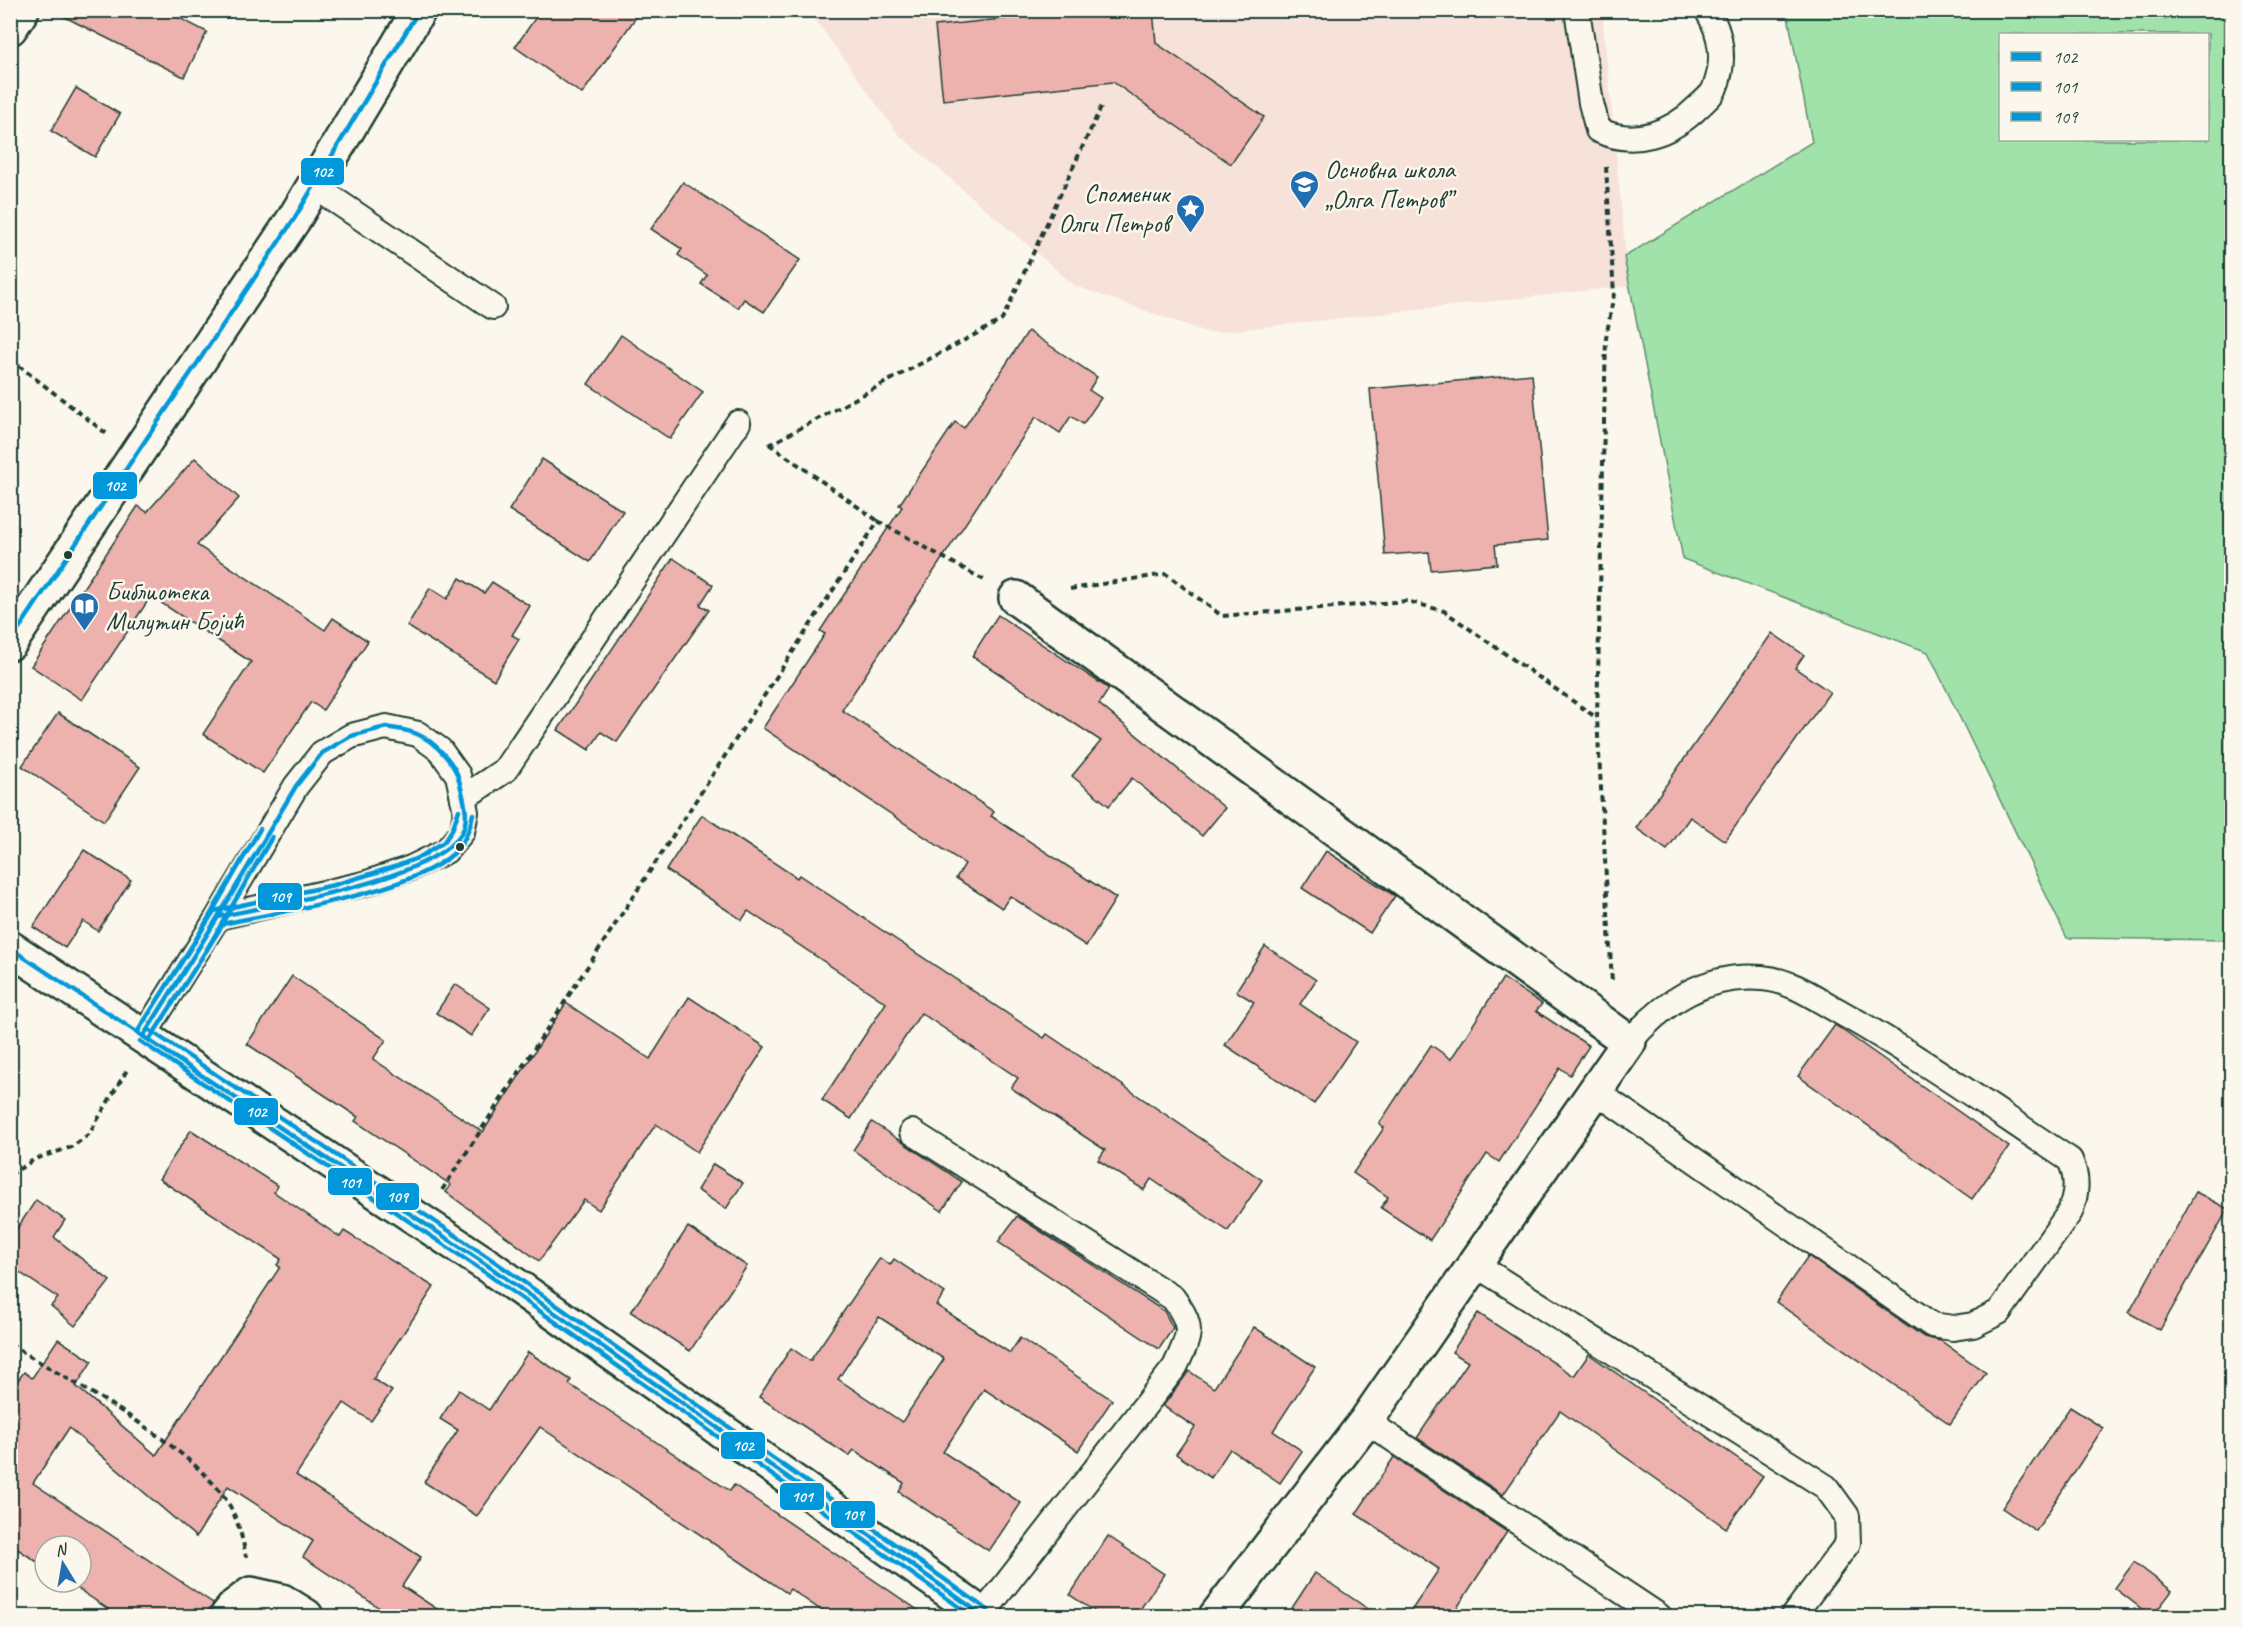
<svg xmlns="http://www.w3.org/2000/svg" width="2242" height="1627" font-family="Caveat,sans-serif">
<rect width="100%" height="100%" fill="#fbf7ec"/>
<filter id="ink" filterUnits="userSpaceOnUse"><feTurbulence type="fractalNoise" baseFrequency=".0167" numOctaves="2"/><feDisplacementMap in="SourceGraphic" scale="12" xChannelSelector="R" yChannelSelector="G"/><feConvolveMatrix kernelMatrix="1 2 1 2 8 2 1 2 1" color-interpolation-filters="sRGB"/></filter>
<g filter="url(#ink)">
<path fill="#f7e2d9" d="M809 11H1602L1629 286 1209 333 1075 286 898 134Z"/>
<path fill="#a1e1aa" stroke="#608f6f" stroke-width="1.5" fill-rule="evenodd" d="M1787 11H2231V940L2067 938 1928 652 1683 559 1624 257 1812 142ZM2000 34H2208V140H2000Z"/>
<g fill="#edb2ad" stroke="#1f3d34" stroke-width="1.5" fill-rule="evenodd">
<path d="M51 10H164L207 32 184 77Z"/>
<path d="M541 10H641L582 94 515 47Z"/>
<path d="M1057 10H1153L1156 43 1264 117 1231 164 1113 82 943 100 935 26 1057 13Z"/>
<path d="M76 88 120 114 95 157 51 131Z"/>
<path d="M683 182 800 260 764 312 744 299 738 308 701 284 707 275 678 255 682 249 651 229Z"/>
<path d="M1028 331 1097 377 1089 390 1101 398 1083 424 1071 416 1060 433 1036 417 842 710 994 812 991 816 1116 898 1086 946 1010 896 1002 908 956 878 965 864 763 728 825 634 820 631 902 507 899 505 955 422 964 428Z"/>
<path d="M621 335 703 392 670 439 588 384Z"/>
<path d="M1532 374 1548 540 1495 545 1497 564 1431 570 1429 552 1385 555 1370 389Z"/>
<path d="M195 458 239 498 197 545 325 630 333 618 368 641 323 710 311 702 263 773 203 734 251 662 151 596 82 700 31 666 138 506 147 512Z"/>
<path d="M542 459 623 511 590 562 509 510Z"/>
<path d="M673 558 713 585 700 605 709 610 617 742 601 732 589 750 558 730Z"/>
<path d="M460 578 484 593 492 582 530 606 512 635 519 639 494 680 407 626 430 588 447 599Z"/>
<path d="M998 615 1109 689 1099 704 1225 808 1202 836 1132 778 1109 806 1072 776 1101 741 972 656Z"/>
<path d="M1772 633 1804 655 1795 668 1830 692 1725 841 1690 817 1667 850 1636 828Z"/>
<path d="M58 713 140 767 104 821 22 766Z"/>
<path d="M702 815 797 878 799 875 1044 1038 1047 1034 1262 1180 1228 1231 1151 1179 1144 1190 1098 1160 1105 1150 1011 1088 1018 1078 921 1013 851 1119 822 1100 886 1003 748 911 742 920 666 870Z"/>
<path d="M84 850 131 880 98 931 83 921 65 948 33 927Z"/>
<path d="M1326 851 1395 896 1370 933 1302 888Z"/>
<path d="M1265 946 1316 980 1300 1004 1356 1042 1314 1104 1225 1045 1254 1002 1236 991Z"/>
<path d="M292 976 386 1040 373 1059 483 1132 566 1003 650 1059 689 997 765 1047 697 1152 656 1124 599 1210 584 1200 539 1261 446 1192 451 1185 355 1121 358 1117 247 1044Z"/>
<path d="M1503 978 1542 1004 1536 1011 1589 1046 1570 1075 1560 1068 1499 1162 1487 1154 1430 1240 1381 1208 1388 1197 1353 1173 1384 1128 1379 1124 1431 1045 1451 1059Z"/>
<path d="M455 984 490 1008 471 1036 436 1013Z"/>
<path d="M1835 1025 2009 1147 1972 1199 1798 1076Z"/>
<path d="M872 1122 962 1182 942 1211 853 1150Z"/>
<path d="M191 1130 278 1186 274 1192 340 1237 344 1231 434 1287 373 1379 392 1391 371 1421 344 1403 296 1475 421 1557 402 1586 449 1617H393L303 1557 313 1541 228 1486 196 1537 69 1428 33 1483 213 1603 209 1617H120L68 1582H81V1546H45V1567L10 1544V1391L24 1372 32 1378 58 1339 92 1361 76 1386 156 1455 280 1267 277 1265 281 1259 159 1179Z"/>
<path d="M713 1164 743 1183 726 1209 697 1190Z"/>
<path d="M2196 1192 2228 1209 2160 1330 2129 1313Z"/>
<path d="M36 1200 65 1220 54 1237 110 1281 75 1326 51 1306 58 1298 10 1266V1239Z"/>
<path d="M1017 1216 1164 1311 1173 1328 1159 1349 998 1242Z"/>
<path d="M688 1227 747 1266 690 1351 631 1312Z"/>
<path d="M1808 1256 1924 1337 1941 1341 1986 1373 1950 1424 1776 1302Z"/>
<path d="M880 1258 890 1265 894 1259 945 1293 936 1305 1010 1353 1020 1338 1112 1400 1078 1451 984 1389 943 1452 1021 1503 989 1551 899 1492 904 1483 854 1450 849 1456 759 1397 791 1348 810 1361ZM879 1317 944 1359 902 1422 838 1379Z"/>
<path d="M1478 1313 1574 1376 1589 1354 1763 1476 1726 1528 1560 1411 1503 1495 1417 1438 1468 1362 1452 1352Z"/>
<path d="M1254 1327 1315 1367 1273 1431 1302 1451 1280 1483 1230 1449 1211 1478 1176 1454 1195 1427 1163 1406 1189 1371 1214 1388Z"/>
<path d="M528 1352 571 1380 569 1384 730 1491 734 1485 928 1617H831L790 1589 787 1593 540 1427 477 1516 424 1482 458 1430 440 1419 459 1390 489 1410Z"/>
<path d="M2070 1407 2103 1428 2036 1531 2002 1508Z"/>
<path d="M1394 1457 1507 1532 1451 1617H1407L1439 1569 1356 1514Z"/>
<path d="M1108 1536 1164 1574 1135 1617H1103L1070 1595Z"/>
<path d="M2134 1562 2172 1591 2152 1617 2115 1588Z"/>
<path d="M1315 1573 1380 1617H1286Z"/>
</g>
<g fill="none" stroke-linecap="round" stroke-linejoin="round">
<defs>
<g id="lane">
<path d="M1577 10 1591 103 1598 130C1634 147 1671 134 1699 106 1703 102 1711 96 1714 90 1726 63 1722 34 1707 10"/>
<path d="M314 186 493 307"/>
<path d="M463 798 505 770 738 423"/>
<path d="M144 1035 218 917 296 786 322 753 351 736 386 727 418 734 440 750 458 775 466 812 462 832 446 851 411 868 364 884 218 917"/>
<path d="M1595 1091 1932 1325 1953 1328 1973 1325 1999 1312 2070 1212C2077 1193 2078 1178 2070 1160 1994 1110 1920 1057 1840 1012 1815 998 1791 980 1762 978 1706 973 1664 1002 1629 1042"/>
<path d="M912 1132 1173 1298C1195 1328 1190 1335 1175 1367L982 1615"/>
<path d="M1475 1264 1826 1487 1847 1516 1848 1543 1793 1616"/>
<path d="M1366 1421 1659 1616"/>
</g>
<g id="street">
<path d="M10 28 22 10"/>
<path d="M1016 598 1629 1042 1366 1421 1216 1616"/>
<path d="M227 1616 235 1606 251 1594 282 1601 306 1616"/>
</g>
<g id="secondary">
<path d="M10 643 294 219 419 10"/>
<path d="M10 948 487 1265 984 1616"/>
</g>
</defs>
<use href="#lane" stroke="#1f3d34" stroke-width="28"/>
<use href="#street" stroke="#1f3d34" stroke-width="38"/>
<use href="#secondary" stroke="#1f3d34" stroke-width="38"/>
<g stroke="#1f3d34" stroke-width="4" stroke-dasharray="6 4.5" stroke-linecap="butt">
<path d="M1606 167 1614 294 1606 338 1597 718 1612 983"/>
<path d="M10 359 107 434"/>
<path d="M769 444 878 521"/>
<path d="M769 445 1002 320 1102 105"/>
<path d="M1070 589 1166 574 1222 616 1407 601 1444 611 1597 718"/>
<path d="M10 1175 35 1159 72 1147 89 1134 127 1070"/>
<path d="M442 1190 878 521 984 580"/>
<path d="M10 1344C78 1387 167 1430 219 1490 235 1509 242 1534 246 1557"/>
</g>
<use href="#lane" stroke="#fbf7ec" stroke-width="24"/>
<use href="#street" stroke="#fbf7ec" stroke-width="33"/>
<use href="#secondary" stroke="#fbf7ec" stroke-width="33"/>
<defs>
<g id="bus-1">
<path d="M10 642 294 219 419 10"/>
<path d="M386 727C396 729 408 730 417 734 434 741 455 763 459 780 463 797 471 818 461 834 430 881 274 904 218 917L296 786 322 753 351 736Z"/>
<path d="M10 948 487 1265 984 1616"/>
<path d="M144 1035 218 917"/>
</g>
<g id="bus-2">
<path d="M206 951 272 837"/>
<path d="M150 1039 223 924C282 911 409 893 453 854 465 843 470 829 473 814"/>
<path d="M140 1041 483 1271 972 1616"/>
</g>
<g id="bus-3">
<path d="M194 943 260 829"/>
<path d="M148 1029 491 1259 988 1610"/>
<path d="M138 1031 214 911 334 885 394 867 420 857 444 842 452 830 459 810"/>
</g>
</defs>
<use href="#bus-1" stroke="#fbf7ec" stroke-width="9"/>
<use href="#bus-2" stroke="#fbf7ec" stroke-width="9"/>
<use href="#bus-3" stroke="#fbf7ec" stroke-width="9"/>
<use href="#bus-1" stroke="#0098da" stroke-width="4.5"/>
<use href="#bus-2" stroke="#0098da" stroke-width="4.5"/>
<use href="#bus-3" stroke="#0098da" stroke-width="4.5"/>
</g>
</g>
<defs>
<symbol id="school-pin" viewBox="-11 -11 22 30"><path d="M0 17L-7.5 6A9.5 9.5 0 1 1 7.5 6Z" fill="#1f6fb2" stroke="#fbf7ec"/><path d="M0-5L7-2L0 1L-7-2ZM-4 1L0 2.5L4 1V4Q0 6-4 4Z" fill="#fff"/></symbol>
<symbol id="sight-pin" viewBox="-11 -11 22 30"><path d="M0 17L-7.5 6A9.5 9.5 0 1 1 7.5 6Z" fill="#1f6fb2" stroke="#fbf7ec"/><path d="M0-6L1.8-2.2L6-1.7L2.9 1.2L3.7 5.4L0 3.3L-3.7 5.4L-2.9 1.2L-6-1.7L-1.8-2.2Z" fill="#fff"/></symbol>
<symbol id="library-pin" viewBox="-11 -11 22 30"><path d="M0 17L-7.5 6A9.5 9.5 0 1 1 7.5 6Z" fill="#1f6fb2" stroke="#fbf7ec"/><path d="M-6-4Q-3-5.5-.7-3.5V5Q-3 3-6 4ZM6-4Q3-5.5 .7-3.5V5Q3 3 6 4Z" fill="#fff"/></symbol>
</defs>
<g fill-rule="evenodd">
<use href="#school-pin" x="1288" y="168" width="33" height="45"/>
<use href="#sight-pin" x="1174" y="192" width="33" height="45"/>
<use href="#library-pin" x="68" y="590" width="33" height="45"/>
</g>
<g fill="#1f3d34" stroke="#fbf7ec" stroke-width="2">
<circle cx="68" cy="555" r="5"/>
<circle cx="460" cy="847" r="5"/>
</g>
<g text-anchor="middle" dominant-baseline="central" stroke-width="5" stroke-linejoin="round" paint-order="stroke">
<g font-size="26" fill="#1f3d34" stroke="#fbf7ec" text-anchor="start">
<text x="1325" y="169">Основна школа<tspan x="1325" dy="30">„Олга Петров”</tspan></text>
<text x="1169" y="193" text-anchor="end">Споменик<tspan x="1169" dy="30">Олги Петров</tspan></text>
<text x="106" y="591">Библиотека<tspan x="106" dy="30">Милутин Бојић</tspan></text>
</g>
</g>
<g stroke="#fbf7ec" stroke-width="2">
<rect x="300" y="157" width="45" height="29" rx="6" fill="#0098da"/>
<rect x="92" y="471" width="46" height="29" rx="6" fill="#0098da"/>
<rect x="257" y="882" width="46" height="29" rx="6" fill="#0098da"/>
<rect x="233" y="1097" width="46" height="29" rx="6" fill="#0098da"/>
<rect x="327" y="1167" width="46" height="29" rx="6" fill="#0098da"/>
<rect x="375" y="1182" width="45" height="29" rx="6" fill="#0098da"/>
<rect x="720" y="1431" width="46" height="29" rx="6" fill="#0098da"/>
<rect x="779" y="1482" width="46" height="29" rx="6" fill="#0098da"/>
<rect x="830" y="1500" width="46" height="29" rx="6" fill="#0098da"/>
</g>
<g font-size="16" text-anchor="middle" font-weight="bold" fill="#fff">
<text x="322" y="177">102</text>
<text x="115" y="491">102</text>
<text x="280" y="902">109</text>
<text x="256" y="1117">102</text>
<text x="350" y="1188">101</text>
<text x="397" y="1202">109</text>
<text x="743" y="1451">102</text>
<text x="802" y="1502">101</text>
<text x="853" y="1520">109</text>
</g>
<rect width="2242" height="1627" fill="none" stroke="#fbf7ec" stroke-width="36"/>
<rect x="18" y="18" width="2206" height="1591" fill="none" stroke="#1f3d34" stroke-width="2" filter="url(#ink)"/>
<rect x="1999" y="33" width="210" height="108" fill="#fbf7ec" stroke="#a3ada2" stroke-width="1.5"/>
<rect x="2011" y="52" width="30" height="9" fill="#0098da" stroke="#a3ada2" stroke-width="1.5"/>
<text x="2053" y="63" font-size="18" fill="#1f3d34">102</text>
<rect x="2011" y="82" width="30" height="9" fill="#0098da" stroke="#a3ada2" stroke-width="1.5"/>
<text x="2053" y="93" font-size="18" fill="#1f3d34">101</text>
<rect x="2011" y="112" width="30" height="9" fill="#0098da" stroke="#a3ada2" stroke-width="1.5"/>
<text x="2053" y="123" font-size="18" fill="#1f3d34">109</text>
<g transform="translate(63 1564) rotate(349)"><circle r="28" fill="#fbf7ec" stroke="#a3ada2" stroke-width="1.5"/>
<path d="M0-4.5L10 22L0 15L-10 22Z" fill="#1f6fb2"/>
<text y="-9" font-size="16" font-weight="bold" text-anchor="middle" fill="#1f3d34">N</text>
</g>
</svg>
